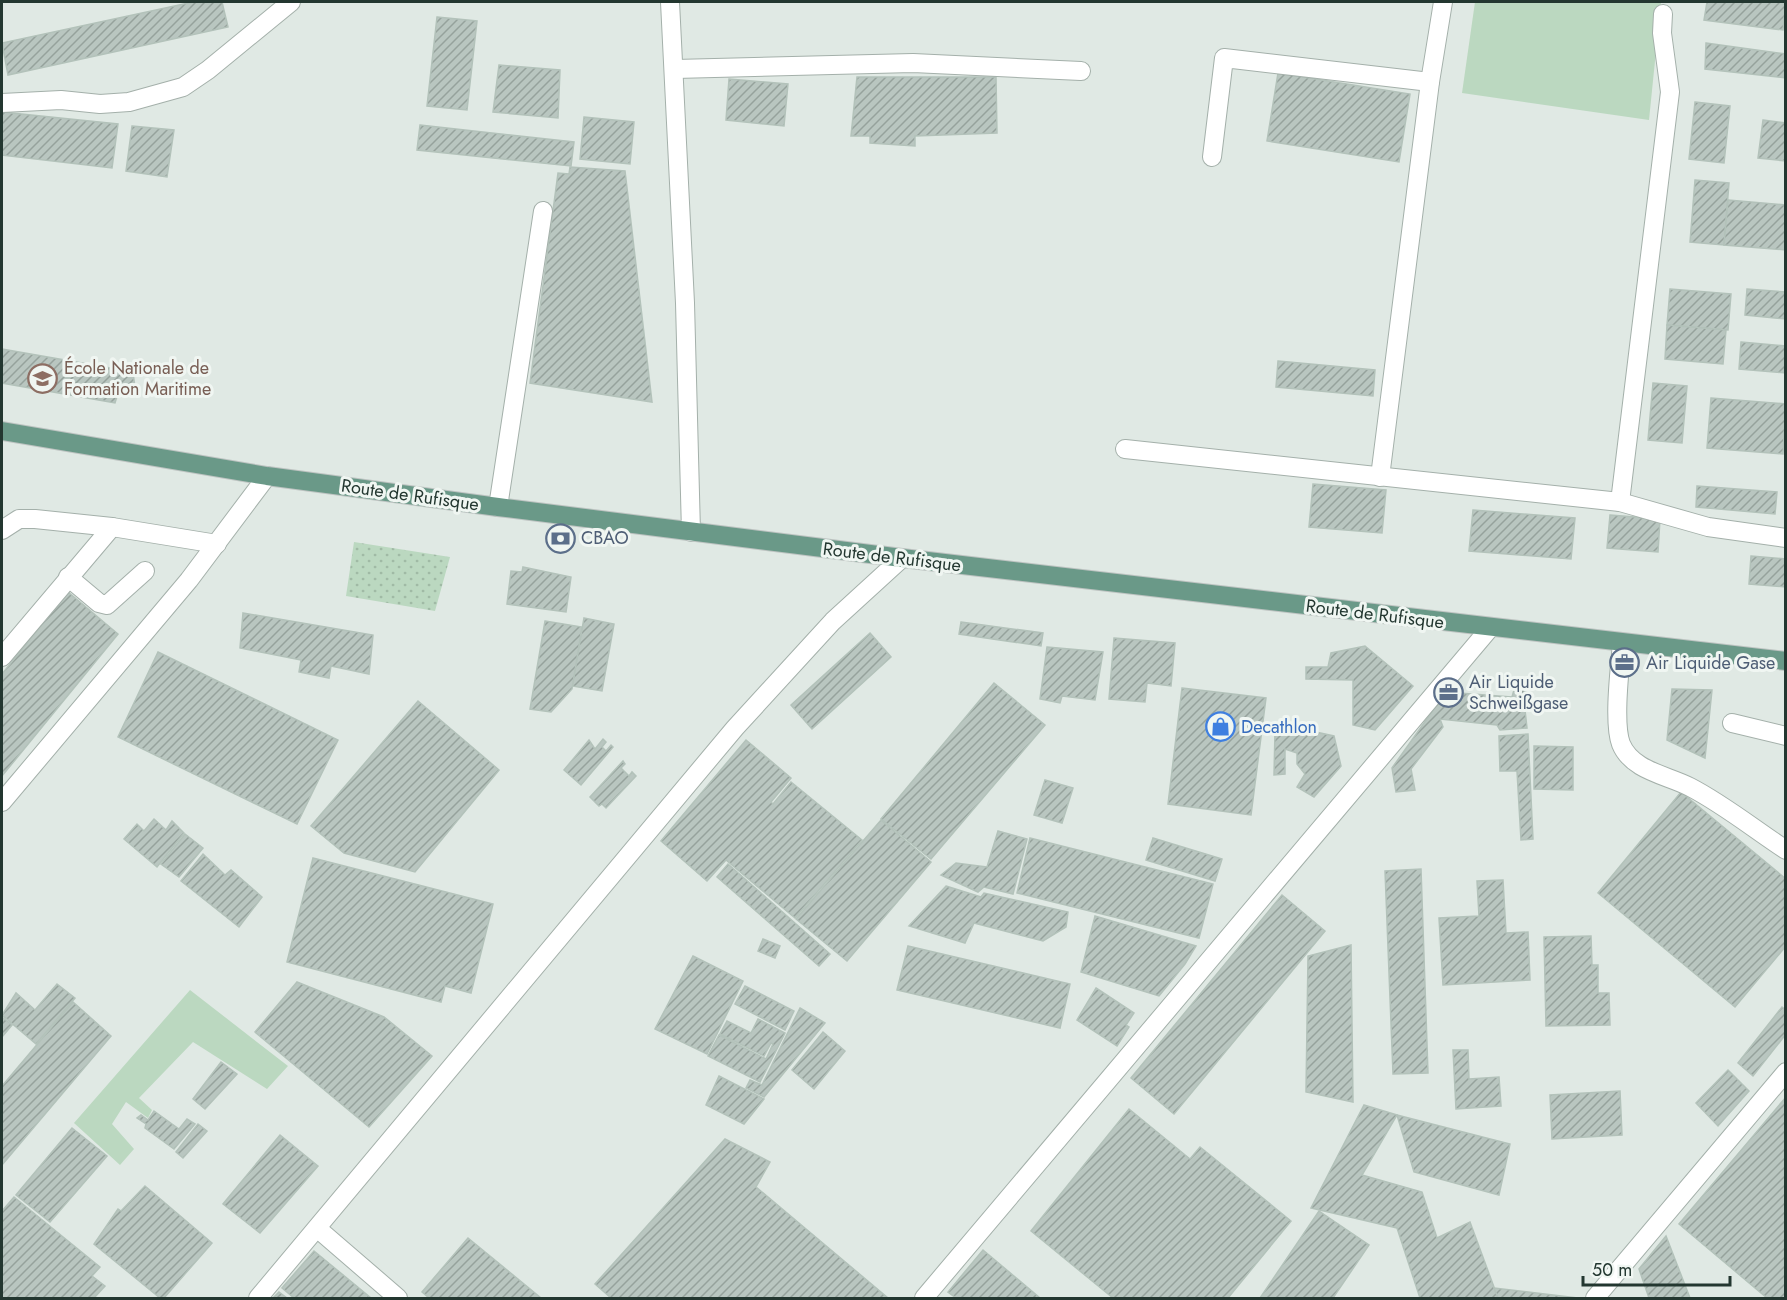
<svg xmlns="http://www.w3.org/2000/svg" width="1787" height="1300" font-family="Jost,sans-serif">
<defs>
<pattern id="grass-dots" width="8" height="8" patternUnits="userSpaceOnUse" patternTransform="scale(1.5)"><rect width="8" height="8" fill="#bbd8c0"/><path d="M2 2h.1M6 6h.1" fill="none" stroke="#a0baa5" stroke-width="1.8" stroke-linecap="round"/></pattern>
<pattern id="building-hatch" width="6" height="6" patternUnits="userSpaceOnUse" patternTransform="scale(1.5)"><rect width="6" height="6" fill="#b9c6c0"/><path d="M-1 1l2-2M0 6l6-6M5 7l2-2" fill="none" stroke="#96a29c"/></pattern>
</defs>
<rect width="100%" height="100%" fill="#e0e9e4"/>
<path fill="url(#grass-dots)" d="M354 542 450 557 435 611 346 596Z"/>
<g fill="#bbd8c0">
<path d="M1475 2H1661L1649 120 1462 93Z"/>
<path d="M190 990 288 1066 267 1089 193 1042 139 1098 152 1110 148 1118 126 1102 112 1124 134 1149 120 1165 74 1123Z"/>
</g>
<g fill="url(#building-hatch)" stroke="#b3c2ba" stroke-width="1.5">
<path d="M193 2H222L228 27 8 75 2 43Z"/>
<path d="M1707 2H1786L1783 30 1704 20Z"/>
<path d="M437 17 477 21 467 110 427 106Z"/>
<path d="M1706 43 1786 54V78L1705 69Z"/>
<path d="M499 65 560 70 558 118 493 112Z"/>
<path d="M1278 73 1410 94 1399 162 1267 141Z"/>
<path d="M857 77H996L997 133 915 136V146L870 143V136H851Z"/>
<path d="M729 79 788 84 784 126 726 120Z"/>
<path d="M1695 102 1730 106 1724 163 1689 159Z"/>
<path d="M2 112 118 124 112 168 2 155Z"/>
<path d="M584 117 634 122 630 164 580 159Z"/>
<path d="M1763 120 1786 123V161L1758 158Z"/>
<path d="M420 125 574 142 571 166 417 150Z"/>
<path d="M132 126 174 130 167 177 126 171Z"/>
<path d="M570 167 625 171 652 402 530 383 558 173 569 174Z"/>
<path d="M1695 180 1729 183 1724 245 1690 242Z"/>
<path d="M1728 200 1786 205V250L1724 245Z"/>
<path d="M1670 289 1731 294 1728 330 1667 325Z"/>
<path d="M1747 289 1786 292V319L1745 315Z"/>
<path d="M1667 325 1726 330 1723 364 1665 359Z"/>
<path d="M1741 342 1786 346V373L1739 369Z"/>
<path d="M2 349 133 372 135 388 121 383 115 403 2 383Z"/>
<path d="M1278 361 1375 370 1373 396 1276 387Z"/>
<path d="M1653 383 1687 386 1682 443 1648 440Z"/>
<path d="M1711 398 1786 404 1783 454 1707 448Z"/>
<path d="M1313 484 1386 490 1382 533 1309 527Z"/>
<path d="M1697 486 1777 492 1775 514 1696 507Z"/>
<path d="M1473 510 1575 518 1571 559 1469 551Z"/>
<path d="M1610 515 1660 519 1658 552 1607 548Z"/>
<path d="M1751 556 1786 559V587L1749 584Z"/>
<path d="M523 567 571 577 566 612 507 604 511 571 522 572Z"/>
<path d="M68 592 118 634 2 776V674Z"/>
<path d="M243 613 373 635 369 674 331 666 329 678 299 672 301 660 240 648Z"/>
<path d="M584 618 614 624 602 691 572 686Z"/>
<path d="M545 621 582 627 572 689 551 712 530 709Z"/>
<path d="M961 622 1043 633 1041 646 959 634Z"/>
<path d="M870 633 891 657 812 729 791 705Z"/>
<path d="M1114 638 1175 643 1171 686 1147 683 1145 702 1109 699Z"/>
<path d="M1365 646 1413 686 1375 730 1353 725V680L1306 679V667H1328L1331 653Z"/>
<path d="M1047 647 1103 652 1095 700 1062 696 1060 703 1040 699Z"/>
<path d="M158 652 338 740 297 824 118 737Z"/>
<path d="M994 683 1045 725 931 859 881 819Z"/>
<path d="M1516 683 1526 686 1529 699 1524 701 1527 728 1500 730 1497 725 1440 719 1443 727 1411 769 1415 790 1396 792 1392 768 1446 692 1512 697Z"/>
<path d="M1182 688 1266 698 1251 815 1168 804Z"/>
<path d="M1672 689 1712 690 1705 758 1667 740Z"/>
<path d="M418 701 499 770 415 872 344 853 311 826Z"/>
<path d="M1283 725 1334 736 1341 766 1314 797 1297 787 1305 774 1297 764V753L1285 749V774L1274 775 1275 731Z"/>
<path d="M1528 734 1533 839 1521 840 1517 771H1500L1499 736Z"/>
<path d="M603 739 606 742 602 747 606 751 611 745 613 747 581 785 564 770 589 740 595 749Z"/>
<path d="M746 740 791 778 771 802 773 804 791 782 862 840 795 918 726 860 707 881 661 841Z"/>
<path d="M1534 746 1573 747V790L1534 789Z"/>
<path d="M623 761 625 764 621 768 629 776 632 772 636 776 606 808 602 804 599 806 590 797Z"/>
<path d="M1045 780 1073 788 1062 823 1034 815Z"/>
<path d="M1681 792 1786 879V946L1735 1007 1598 893Z"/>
<path d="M154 819 166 830 172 821 184 833 157 867 124 839 137 824 144 831Z"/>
<path d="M881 820 931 862 847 961 796 919Z"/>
<path d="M998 831 1027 839 1013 894 984 887 978 892 941 875 956 863 987 867Z"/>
<path d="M185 834 203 848 179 877 161 864Z"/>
<path d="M1030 838 1213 884 1199 938 1017 893Z"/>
<path d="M1153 838 1222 859 1215 881 1146 860Z"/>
<path d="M203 854 225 875 231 870 262 897 239 927 181 881Z"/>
<path d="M313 858 493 904 471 993 445 986 441 1002 287 962Z"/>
<path d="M728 864 830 954 819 966 717 877Z"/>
<path d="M1421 869 1428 1073 1393 1074 1385 871Z"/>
<path d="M1503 880 1506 933 1528 932 1530 980 1443 985 1439 918 1479 916 1477 881Z"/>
<path d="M946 886 981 897 984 893 1068 912 1066 927 1043 941 974 923 965 943 909 926Z"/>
<path d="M1282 895 1325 931 1174 1114 1131 1078Z"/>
<path d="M1095 916 1196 946 1185 964 1159 996 1081 972Z"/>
<path d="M1591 936 1592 965H1598V993H1609L1610 1025 1546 1026 1544 937Z"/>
<path d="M763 939 780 946 775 958 758 951Z"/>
<path d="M1351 945 1353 1102 1306 1092 1308 956Z"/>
<path d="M908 946 1070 984 1060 1028 897 990Z"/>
<path d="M693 956 743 981 707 1054 655 1029Z"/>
<path d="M297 982 384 1017 432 1056 369 1127 255 1032Z"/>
<path d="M57 984 75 998 36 1044 2 1015 16 993 35 1010Z"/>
<path d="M745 986 794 1011 785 1030 735 1004Z"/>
<path d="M1096 988 1134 1013 1126 1025 1129 1027 1117 1046 1077 1020Z"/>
<path d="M73 1002 111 1036 2 1165V1086Z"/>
<path d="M1782 1007 1786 1010V1034L1753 1076 1738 1063Z"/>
<path d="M800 1008 825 1023 764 1097 746 1088 750 1080 762 1085Z"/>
<path d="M2 1017 12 1025 2 1037Z"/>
<path d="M758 1019 785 1033 760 1082 708 1056 719 1035 766 1059 773 1044 771 1043 764 1056 720 1034 727 1021 751 1033Z"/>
<path d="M823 1032 845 1051 814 1089 792 1070Z"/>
<path d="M1453 1050H1468L1469 1079 1499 1077 1501 1106 1456 1109Z"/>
<path d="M221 1062 237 1074 205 1109 193 1099Z"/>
<path d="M1728 1070 1749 1091 1718 1126 1696 1103Z"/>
<path d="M719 1076 764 1099 744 1124 706 1105Z"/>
<path d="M1620 1091 1622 1135 1552 1139 1550 1095Z"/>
<path d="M1786 1097V1298H1767L1679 1224Z"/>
<path d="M1364 1105 1397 1115 1362 1175 1422 1192 1437 1238 1470 1222 1498 1298H1420L1397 1228 1311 1208Z"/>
<path d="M1129 1109 1190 1159 1200 1147 1291 1221 1228 1298H1113L1031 1231Z"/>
<path d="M154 1111 179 1129 187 1119 195 1124 174 1149 145 1128 146 1124 137 1118 141 1115 148 1120Z"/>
<path d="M1397 1115 1510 1144 1499 1195 1414 1172Z"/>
<path d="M198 1124 207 1131 183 1158 176 1152Z"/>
<path d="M72 1128 107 1156 50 1222 16 1195Z"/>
<path d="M280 1135 318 1166 260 1233 223 1204Z"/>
<path d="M725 1139 770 1162 756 1187 888 1298H611L595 1284Z"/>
<path d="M145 1186 212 1243 164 1298H160L94 1244 118 1209 121 1211Z"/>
<path d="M14 1197 100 1267 92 1276 105 1286 94 1298H2V1211Z"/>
<path d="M1319 1211 1369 1245 1333 1298H1260Z"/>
<path d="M1666 1236 1690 1298H1649L1639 1269Z"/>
<path d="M468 1238 541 1298H429L422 1292Z"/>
<path d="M983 1250 1040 1298H956L948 1292Z"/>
<path d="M314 1251 371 1298H294L282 1288Z"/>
<path d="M1494 1288 1578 1298H1498Z"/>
<path d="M279 1292 287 1298H273Z"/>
</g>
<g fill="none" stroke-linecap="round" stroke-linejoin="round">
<defs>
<g id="minor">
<path d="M670 2 685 303 691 532"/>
<path d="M675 69 913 63 1081 71"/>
<path d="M2 103 61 100 100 104 129 102 183 87 208 70 291 2"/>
<path d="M1212 157 1224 58 1430 82"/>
<path d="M1125 449 1620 502 1708 527 1786 538"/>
<path d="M1380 477 1430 82 1443 2"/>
<path d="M1620 502 1670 92 1662 33 1663 14"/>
<path d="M498 507 543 211"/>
<path d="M2 530 19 519H35L112 527 217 544"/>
<path d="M68 577 99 603 107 605 145 571"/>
<path d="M1622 643C1620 667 1613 723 1621 744 1632 771 1667 775 1690 787 1723 804 1754 829 1786 850"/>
<path d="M2 657 112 527"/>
<path d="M1732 723 1786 736"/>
<path d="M2 802 189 580 267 476"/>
<path d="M318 1229 398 1298"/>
<path d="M258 1298 735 728 833 621 902 558"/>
<path d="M924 1298 1490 628"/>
<path d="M1595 1298 1786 1072"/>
</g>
<path id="major" d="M2 431 267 476 498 507 902 558 1786 661"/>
</defs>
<use href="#minor" stroke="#a4b0aa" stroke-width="20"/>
<use href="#major" stroke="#bdc3c1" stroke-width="20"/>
<use href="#minor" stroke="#fff" stroke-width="18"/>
<use href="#major" stroke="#6a9988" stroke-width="18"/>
</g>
<defs>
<symbol id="university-ring" viewBox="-11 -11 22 22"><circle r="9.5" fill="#f0f6f2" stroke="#8d6e63" stroke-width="1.5"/><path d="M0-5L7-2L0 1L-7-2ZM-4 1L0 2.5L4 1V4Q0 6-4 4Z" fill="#8d6e63"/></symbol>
<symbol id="bank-ring" viewBox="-11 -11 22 22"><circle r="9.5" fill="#f0f6f2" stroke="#5c6f8a" stroke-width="1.5"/><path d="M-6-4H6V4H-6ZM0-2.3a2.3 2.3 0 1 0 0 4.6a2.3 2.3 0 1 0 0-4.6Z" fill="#5c6f8a"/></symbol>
<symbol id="office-ring" viewBox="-11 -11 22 22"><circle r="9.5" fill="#f0f6f2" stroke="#5c6f8a" stroke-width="1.5"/><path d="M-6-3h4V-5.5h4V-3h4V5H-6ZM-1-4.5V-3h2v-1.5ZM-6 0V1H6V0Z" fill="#5c6f8a"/></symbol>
<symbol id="shop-ring" viewBox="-11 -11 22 22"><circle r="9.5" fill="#f0f6f2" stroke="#3f7fe0" stroke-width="1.5"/><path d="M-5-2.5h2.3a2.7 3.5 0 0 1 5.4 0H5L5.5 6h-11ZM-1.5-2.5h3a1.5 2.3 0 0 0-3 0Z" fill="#3f7fe0"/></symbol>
</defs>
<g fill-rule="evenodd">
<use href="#university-ring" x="26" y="362" width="33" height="33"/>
<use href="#bank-ring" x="544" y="522" width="33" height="33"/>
<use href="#office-ring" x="1608" y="646" width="33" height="33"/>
<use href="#office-ring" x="1432" y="676" width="33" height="33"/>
<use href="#shop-ring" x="1204" y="710" width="33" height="33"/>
</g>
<g text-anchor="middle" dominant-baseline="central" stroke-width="6" stroke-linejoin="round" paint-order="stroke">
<g font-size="18" fill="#785e54" stroke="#f0f6f2" text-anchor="start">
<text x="64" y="368">École Nationale de<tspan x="64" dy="21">Formation Maritime</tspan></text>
</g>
<g font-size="18" fill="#233730" stroke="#f0f6f2">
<text transform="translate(410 495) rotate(8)">Route de Rufisque</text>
<text transform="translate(892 557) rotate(7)">Route de Rufisque</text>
<text transform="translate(1375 614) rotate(7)">Route de Rufisque</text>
</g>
<g font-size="18" fill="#4e5e75" stroke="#f0f6f2" text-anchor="start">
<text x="581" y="538">CBAO</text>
<text x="1646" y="663">Air Liquide Gase</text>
<text x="1469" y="682">Air Liquide<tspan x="1469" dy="21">Schweißgase</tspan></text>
</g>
<g font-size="18" fill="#366cbe" stroke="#f0f6f2" text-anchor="start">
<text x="1241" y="727">Decathlon</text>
</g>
</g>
<rect width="1787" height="1300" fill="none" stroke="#233730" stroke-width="6"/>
<path d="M1583 1276v9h147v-9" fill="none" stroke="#233730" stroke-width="3"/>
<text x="1592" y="1276" font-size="18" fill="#233730" stroke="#f0f6f2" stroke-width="4.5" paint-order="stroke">50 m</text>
</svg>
